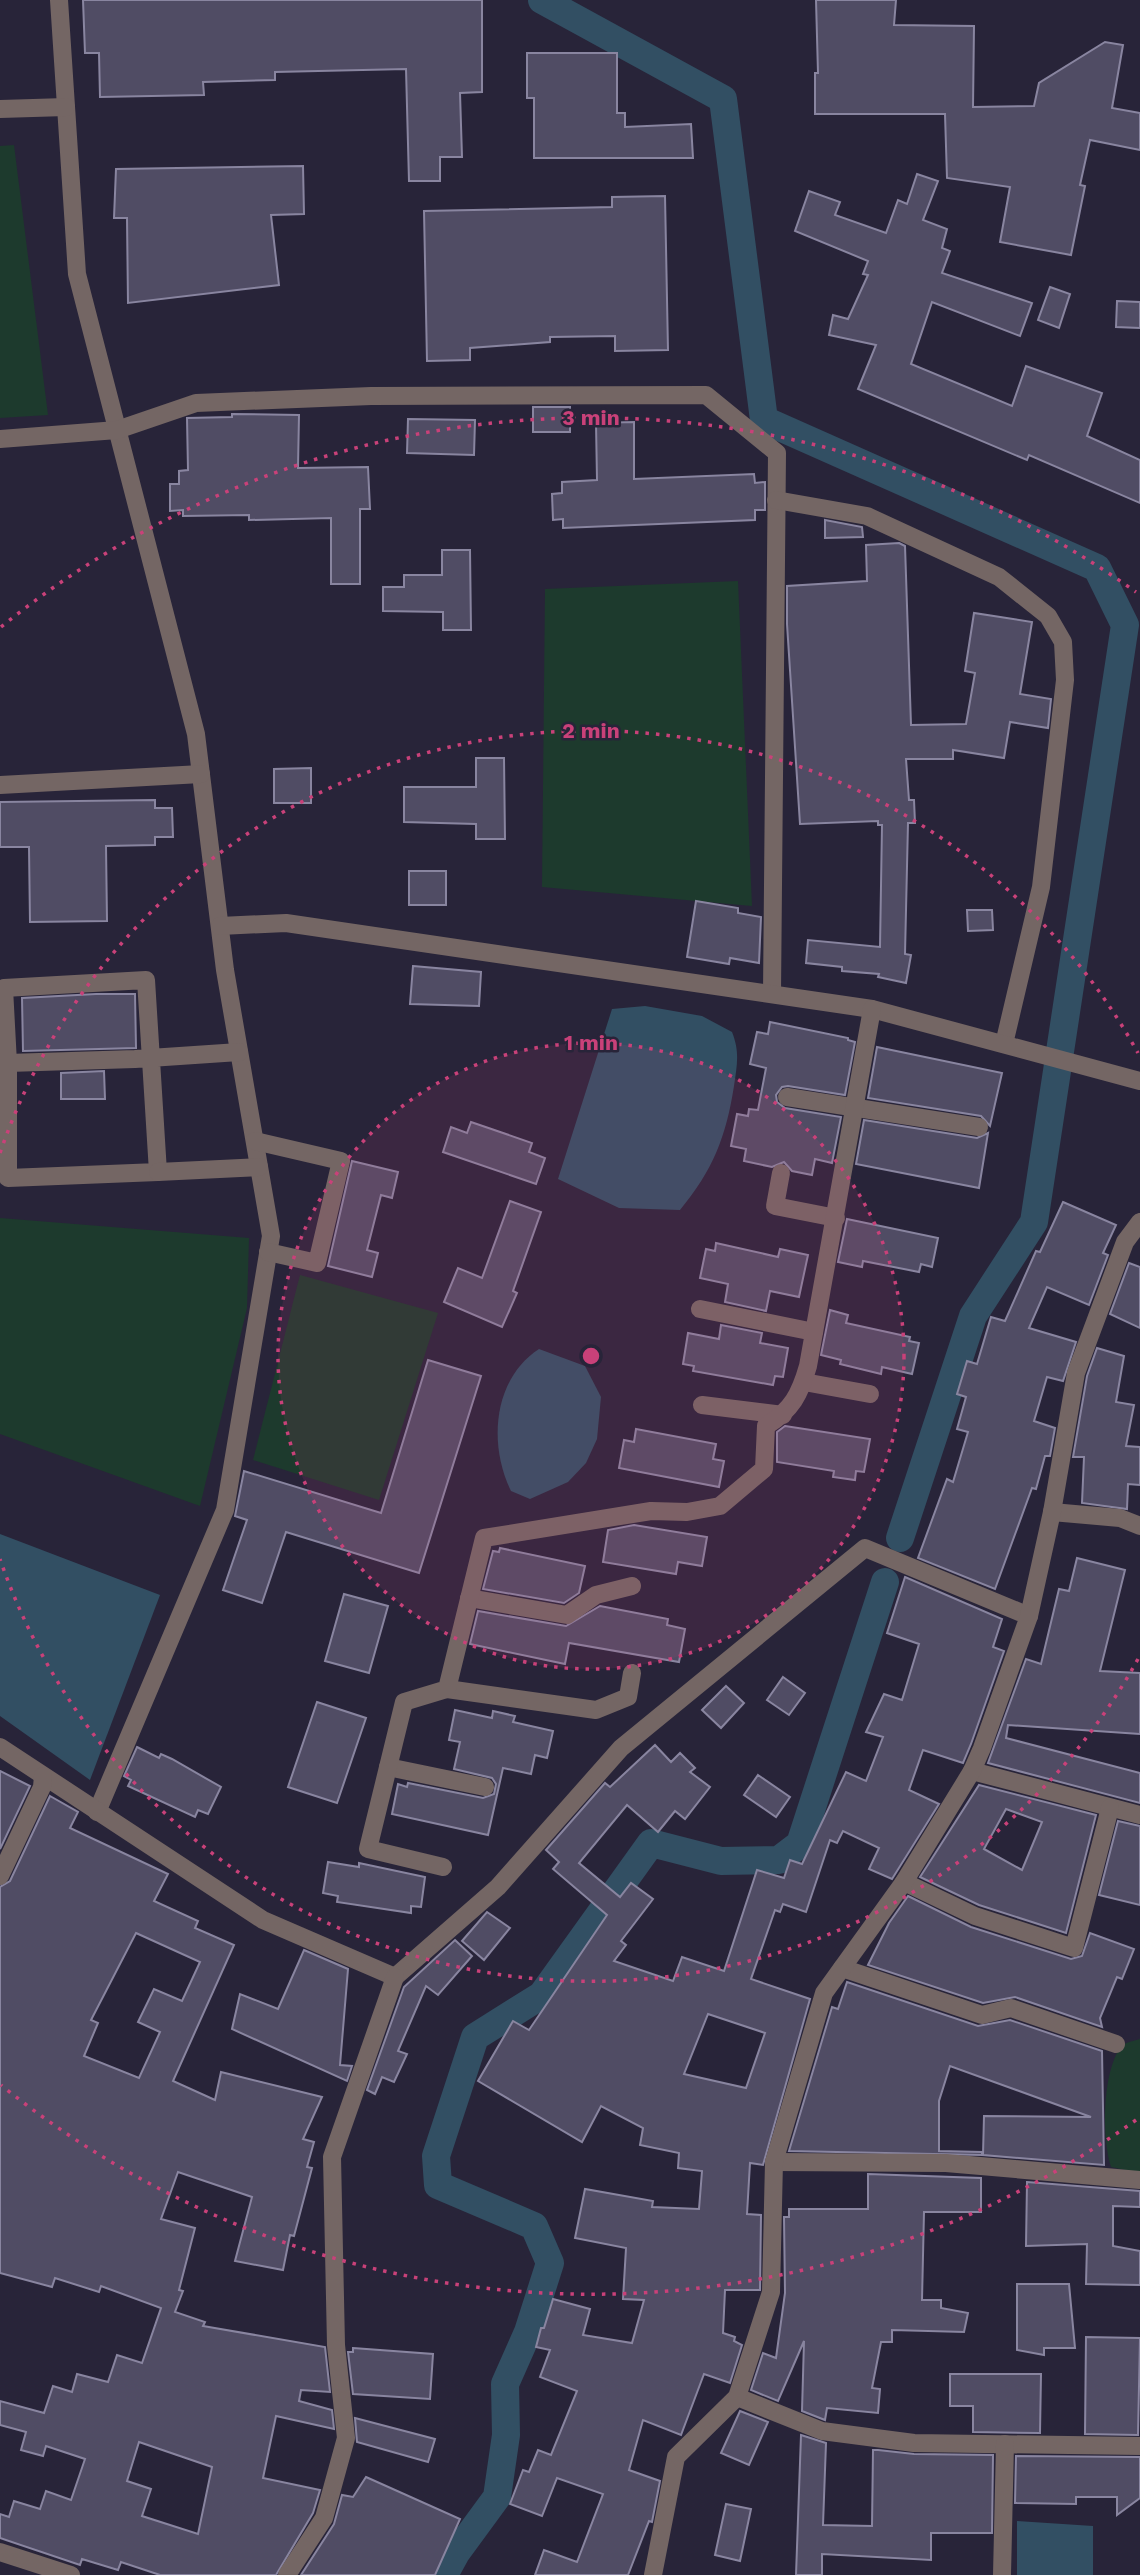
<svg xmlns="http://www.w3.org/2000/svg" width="1140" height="2575" font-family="'Work Sans',sans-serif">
<rect width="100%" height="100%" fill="#282439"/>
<g fill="#1d3a2d">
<path d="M14 145 48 415 0 418V146Z"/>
<path d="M738 581 752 906 542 887 545 589Z"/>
<path d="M0 1218 249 1238 247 1308 200 1506 0 1434Z"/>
<path d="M300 1275 438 1313 379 1500 253 1460Z"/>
<path d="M1140 2039V2173L1111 2167C1102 2138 1102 2074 1120 2048 1125 2042 1133 2041 1140 2039Z"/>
</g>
<g fill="#324f63">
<path d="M645 1006 702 1016 732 1032C740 1052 737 1065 734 1086 726 1137 713 1170 680 1210L619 1208 558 1179 612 1009Z"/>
<path d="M539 1349 585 1366 601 1397 597 1439 586 1463 568 1482 530 1499 511 1491C488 1444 493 1379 539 1349Z"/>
<path d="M0 1534 160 1595 90 1780 0 1716Z"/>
<path d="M1017 2521 1093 2526V2575H1017Z"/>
</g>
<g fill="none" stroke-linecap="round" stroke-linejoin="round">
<g stroke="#324f63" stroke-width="28">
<path d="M542 0 723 99 764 420 1097 568 1125 625 1034 1222 973 1316 900 1538"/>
<path d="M444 2575 456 2553 497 2497 506 2435 505 2384 528 2332 550 2263 534 2226 438 2185 436 2156 475 2037 542 1995 651 1843 721 1861 779 1860 800 1844 885 1582"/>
</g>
</g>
<g fill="#504c64" stroke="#8985a0" stroke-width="2" fill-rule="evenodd">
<path d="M83 0H482V92L460 93 462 157H440V181H409L406 69 275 72V80L203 82 204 95 100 97 99 53H85Z"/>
<path d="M816 0H896L894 25 974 26 973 107 1034 106 1039 83 1105 42 1123 45 1112 108 1140 113V150L1090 140 1080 185 1085 186 1071 255 1000 242 1010 187 947 178 945 114H815V73H818Z"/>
<path d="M527 53H617V113H625V127L691 124 693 158H534V98H527Z"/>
<path d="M303 166 304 214 271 215 279 285 128 303 127 218H114L116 169Z"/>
<path d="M917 174 938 181 923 220 947 229 942 248 950 251 942 273 1032 303 1020 336 932 302 911 364 1012 406 1026 366 1102 393 1087 436 1140 460V503L1029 455 1027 460 858 389 876 345 829 335 833 315 848 319 868 275 863 274 868 261 795 231 809 191 840 202 835 215 886 233 898 200 907 204Z"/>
<path d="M665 196 668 350 615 351V336L550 337V342L470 348V360L427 361 424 211 612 207V197Z"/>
<path d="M1050 287 1070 294 1059 328 1038 320Z"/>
<path d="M1117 301 1140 302V328L1116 327Z"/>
<rect x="533" y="407" width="37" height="25"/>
<path d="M232 414 299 415 298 468 368 467 370 509H360V584H331V518L249 520V515L183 516V510L170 511V484H179V471L188 470 187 418 232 417Z"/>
<path d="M408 419 475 420 474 455 407 453Z"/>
<path d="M634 422V479L754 474 755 483 765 482V510H755V520L563 528V519L553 520 552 494 562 493V482L597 480 596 423Z"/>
<path d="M825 520 862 527 863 537 825 538Z"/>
<path d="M899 543 905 546 911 725 966 724 975 673 965 671 974 613 1032 622 1020 694 1051 699 1048 728 1010 722 1004 758 953 750V759H906L909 800H914L915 823H908L905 954 911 955 906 983 878 977 879 974 842 971V967L806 963 808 940 880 947 882 825H878V821L800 824 787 624V586L867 581 866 545Z"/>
<path d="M442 550H470L471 630H443V612L383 611V587H404V575H442Z"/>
<path d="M476 758H504L505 839H476V824L404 822V787H476Z"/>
<path d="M311 768V803H274V769Z"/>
<path d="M155 800V808H172L173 837H155V845L106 846 107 921 30 922 29 847H0V802Z"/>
<rect x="409" y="871" width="37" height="34"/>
<path d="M696 901 738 908V913L761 917 759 963 730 958 729 964 687 957Z"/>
<path d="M967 910H992L993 930 968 931Z"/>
<path d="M413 966 481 972 479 1006 410 1004Z"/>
<path d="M96 994H135L136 1048 23 1051 22 998Z"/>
<path d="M770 1022 848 1038V1040L855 1042 845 1095 788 1086 782 1087 776 1095 777 1102 785 1108 841 1117 832 1163 815 1159 812 1175 792 1171 784 1162 772 1167 744 1161 746 1149 731 1146 737 1114 748 1116 749 1109 758 1110 766 1068 750 1064 757 1032 768 1034Z"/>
<path d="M877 1047 1002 1073 990 1126 981 1116 868 1098Z"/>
<path d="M104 1071 105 1099H61V1073Z"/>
<path d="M864 1120 977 1138 988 1133 979 1188 856 1164Z"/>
<path d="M471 1122 532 1143 529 1152 545 1158 536 1184 443 1152 451 1127 467 1133Z"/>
<path d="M352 1161 398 1172 392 1198 381 1195 367 1250 378 1253 372 1277 328 1266Z"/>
<path d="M510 1201 541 1212 513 1291 517 1293 502 1327 444 1302 458 1268 482 1278Z"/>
<path d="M1063 1202 1116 1225 1103 1253 1108 1255 1089 1305 1047 1287 1029 1328 1076 1342 1063 1381 1047 1377 1034 1421 1055 1428 1050 1456H1045L1036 1489 1032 1488 995 1589 918 1558 947 1479 953 1482 968 1432 957 1429 966 1397 957 1394 967 1361 977 1364 991 1317 1005 1321 1036 1251 1040 1252Z"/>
<path d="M847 1219 938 1238 932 1267 921 1264 919 1272 863 1261 862 1267 838 1262Z"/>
<path d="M716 1243 778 1257 780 1249 808 1255 799 1297 770 1291 766 1311 725 1302 728 1284 700 1278 706 1249 715 1251Z"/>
<path d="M1129 1263 1140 1267V1328L1110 1314Z"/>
<path d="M830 1310 848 1315 846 1323 910 1337 909 1341 919 1343 912 1374 882 1367 881 1374 840 1364 841 1360 821 1355Z"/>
<path d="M721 1325 762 1333 760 1343 788 1348 783 1377 775 1376 773 1385 693 1371 694 1366 683 1364 688 1333 719 1339Z"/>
<path d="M1097 1348 1124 1356 1116 1402 1134 1405 1126 1446 1140 1447V1485L1128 1484 1127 1509 1082 1503 1084 1457H1073L1087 1376Z"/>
<path d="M428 1360 481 1376 419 1573 286 1532 262 1603 223 1590 247 1520 235 1516 244 1471 381 1513Z"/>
<path d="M785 1426 870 1439 864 1472 856 1471 855 1480 833 1477 834 1471 777 1462V1432Z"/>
<path d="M636 1429 716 1444 713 1459 724 1461 719 1487 619 1468 624 1440 634 1442Z"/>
<path d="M634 1525 707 1537 702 1566 678 1562 676 1574 603 1562 608 1530Z"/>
<path d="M500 1548 585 1566 579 1593 564 1603 483 1589 493 1551 499 1552Z"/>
<path d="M1077 1558 1125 1570 1100 1671 1140 1673V1734L1008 1725 1006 1738 1140 1773V1803L988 1763 1026 1659 1041 1664 1059 1589 1069 1591Z"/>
<path d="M905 1577 1002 1619 993 1647 1004 1651 971 1744 963 1763 923 1750 909 1790 939 1804 892 1879 869 1869 879 1848 843 1831 837 1843 830 1840 806 1912 783 1904 780 1912 775 1910 751 1979 810 1999 763 2165 750 2163 747 2214 761 2215 760 2290H725L723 2333 735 2337 734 2341 742 2345 730 2383 704 2374 681 2435 643 2420 629 2470 660 2481 652 2522 649 2521 628 2575H535L544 2550 577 2562 603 2494 557 2478 542 2516 510 2504 523 2470 529 2472 538 2450 551 2455 577 2391 540 2377 550 2350 536 2347 541 2328H544L553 2299 590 2309 583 2335 632 2343 644 2300 623 2299 626 2248 575 2238 585 2189 653 2201 652 2207 699 2209 702 2171 678 2168 679 2153 640 2145 643 2128 601 2106 582 2142 478 2081 513 2021 529 2030 607 1915 553 1869 559 1862 546 1850 605 1783 610 1787 655 1745 671 1762 680 1753 695 1768 690 1772 710 1787 685 1819 675 1811 658 1832 627 1805 579 1863 620 1897 631 1883 653 1899 621 1941 626 1945 614 1961 673 1981 682 1957 724 1971 757 1870 784 1878 790 1860 802 1864 846 1772 866 1781 883 1737 866 1732 884 1694 902 1700 919 1644 887 1633ZM708 2014 765 2033 746 2088 684 2074Z"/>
<path d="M344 1594 388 1606 369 1673 325 1661Z"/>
<path d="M600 1606 668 1619 667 1625 685 1629 679 1662 569 1643 565 1664 470 1644 478 1611 566 1626Z"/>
<path d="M783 1677 805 1693 789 1715 767 1700Z"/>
<path d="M726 1686 744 1703 721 1728 702 1710Z"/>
<path d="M317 1702 366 1718 337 1803 288 1787Z"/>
<path d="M455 1710 492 1718 493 1711 515 1716 513 1722 553 1731 547 1758 535 1755 531 1774 503 1768 488 1835 392 1814 398 1784 407 1787 408 1783 483 1798 494 1794 496 1784 492 1778 454 1769 460 1742 449 1740Z"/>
<path d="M137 1747 159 1758 161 1754 172 1759 221 1787 208 1814 198 1810 195 1817 128 1786 131 1780 124 1776Z"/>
<path d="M0 1771 30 1786 0 1849Z"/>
<path d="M758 1775 790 1797 776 1817 744 1795Z"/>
<path d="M979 1785 1096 1815 1066 1933 979 1905 920 1877ZM1006 1809 1042 1822 1022 1870 984 1849Z"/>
<path d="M50 1796 78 1812 70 1828 168 1874 154 1901 198 1921 195 1928 234 1945 173 2081 215 2100 221 2072 322 2097 303 2139 314 2142 307 2167 312 2168 294 2236 290 2235 283 2270 235 2261 252 2197 178 2172 161 2219 195 2228 179 2290 183 2291 175 2312 205 2322 203 2326 325 2347 330 2392 301 2390 299 2401 332 2410 334 2429 276 2416 263 2478 320 2490 313 2513 276 2575H160L121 2562 118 2570 82 2559 80 2565 0 2538V2514L9 2517 14 2501 40 2509 46 2491 71 2500 85 2459 46 2446 43 2456 21 2450 26 2432 0 2425V2401L44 2413 53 2386 72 2392 77 2374 108 2382 117 2355 142 2363 161 2308 101 2286 99 2292 55 2278 52 2287 0 2273V1887L10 1881ZM136 1933 200 1962 182 2001 154 1989 138 2022 160 2032 139 2078 84 2056 98 2023 91 2020ZM139 2442 212 2467 198 2534 142 2516 151 2489 127 2481Z"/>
<path d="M1118 1821 1140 1826V1905L1099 1895Z"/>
<path d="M328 1862 359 1867V1863L425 1877 421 1907 411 1906V1913L337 1902 338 1896 323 1893Z"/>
<path d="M908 1896 971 1927 1071 1959 1082 1956 1090 1933 1134 1949 1122 1979 1117 1977 1100 2018 1102 2027 1015 1997 983 2003 868 1965 889 1923Z"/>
<path d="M487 1912 510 1928 484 1960 462 1941Z"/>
<path d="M455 1940 472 1956 438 1995 426 1986 398 2051 407 2054 394 2082 382 2077 375 2094 367 2090 404 1987Z"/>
<path d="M304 1950 348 1969 340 2065 352 2066 347 2081 232 2029 240 1994 278 2009Z"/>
<path d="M847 1982 978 2026 1010 2020 1102 2051 1104 2165 983 2155 984 2116 1091 2117 950 2066 939 2101V2151L982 2152V2155L789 2151 832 2007 838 2009Z"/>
<path d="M868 2174 981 2178V2212H924L922 2300H941V2308L968 2313 964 2332 892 2330V2342H881L872 2388 880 2389 878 2413 827 2408 825 2420 802 2411 804 2341 778 2401 751 2390 763 2353 776 2358 785 2293 784 2217H789V2209H868Z"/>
<path d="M1027 2182 1140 2191V2207L1113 2206V2246L1140 2251V2285L1086 2284 1087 2244 1026 2246Z"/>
<path d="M1017 2284H1069L1075 2348H1044V2355L1017 2350Z"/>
<path d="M1086 2337 1140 2338 1138 2435 1085 2434Z"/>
<path d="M353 2348 433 2354 430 2399 353 2394 348 2352H353Z"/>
<path d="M950 2374H1041L1040 2433 973 2432V2406H950Z"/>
<path d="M740 2411 768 2422 749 2465 721 2453Z"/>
<path d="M355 2418 435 2439 428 2462 357 2442Z"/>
<path d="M801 2435 826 2443 823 2525 872 2526 873 2450H878L914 2454 993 2455 992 2533H931V2560L822 2554V2575H796Z"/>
<path d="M1016 2456 1140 2457V2498L1117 2515V2497H1076V2504L1015 2503Z"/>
<path d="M366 2477 460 2519 435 2575H301L334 2524 342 2495 353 2497Z"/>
<path d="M726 2504 751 2509 740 2561 715 2555Z"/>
</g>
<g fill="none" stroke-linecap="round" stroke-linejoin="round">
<g stroke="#746664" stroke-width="18">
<path d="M59 0 77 274 196 734 225 970 271 1236 225 1510 97 1812"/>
<path d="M0 109 66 107"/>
<path d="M0 439 117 430 196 403 371 396 706 395 777 453 772 993"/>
<path d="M776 500 867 516 999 577 1048 616 1063 642 1065 680 1041 887 1004 1044"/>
<path d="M0 785 201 774"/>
<path d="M220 926 286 923 872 1009 1140 1081"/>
<path d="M8 1063V1178L158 1172 146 980 4 988 8 1063 135 1059 239 1052"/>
<path d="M787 1097 979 1127"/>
<path d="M255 1141 341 1161 317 1263 268 1252"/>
<path d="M158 1172 259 1167"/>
<path d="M781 1173 775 1206 836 1218"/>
<path d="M700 1309 814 1332"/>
<path d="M804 1382 870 1394"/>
<path d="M702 1405 783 1415"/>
<path d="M1052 1512 1120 1518 1140 1526"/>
<path d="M469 1598 567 1615 596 1595 632 1586"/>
<path d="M447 1689 596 1710 628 1697 632 1673"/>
<path d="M0 1747 263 1920 395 1977 498 1887 621 1748 865 1548 1029 1616"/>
<path d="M388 1767 485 1787"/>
<path d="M972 1771 1140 1815"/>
<path d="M443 1867 368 1849 404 1702 447 1689 484 1538 651 1511 687 1512 720 1506 764 1469 766 1426C792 1410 800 1394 808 1366L872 1009"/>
<path d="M0 1876 42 1787 43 1776"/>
<path d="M904 1882 975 1916 1074 1948 1110 1808"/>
<path d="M842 1968 982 2015 1011 2008 1116 2044"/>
<path d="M774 2162 946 2163 1140 2180"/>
<path d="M737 2397 822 2431 914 2443 1140 2446"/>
<path d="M0 2552 71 2575"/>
<path d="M287 2575 324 2518 346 2438 336 2345 332 2157 395 1977"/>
<path d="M653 2575 676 2457 737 2397 771 2292 774 2162 824 1993 904 1882 972 1771 982 1748 1029 1616 1052 1512 1076 1373 1125 1242 1140 1222"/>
<path d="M1002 2575 1005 2444"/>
</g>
</g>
<circle cx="591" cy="1356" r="313" fill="#c94179" fill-opacity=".12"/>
<g fill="none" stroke="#c94179" stroke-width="3.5" stroke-dasharray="3.5 7">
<circle cx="591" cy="1356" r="313"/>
<path d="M1138 1659A625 625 0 0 1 0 1559M0 1153A625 625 0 0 1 1138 1053"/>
<path d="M1136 2120A938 938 0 0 1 1 2085M1 627A938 938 0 0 1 1136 592"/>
</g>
<circle cx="591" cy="1356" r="10" fill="#c94179" stroke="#282439" stroke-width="3.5"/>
<g font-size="21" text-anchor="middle" font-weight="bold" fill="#c94179" stroke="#282439" stroke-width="5" stroke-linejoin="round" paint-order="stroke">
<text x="591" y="425">3 min</text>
<text x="591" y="738">2 min</text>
<text x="591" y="1050">1 min</text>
</g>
</svg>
